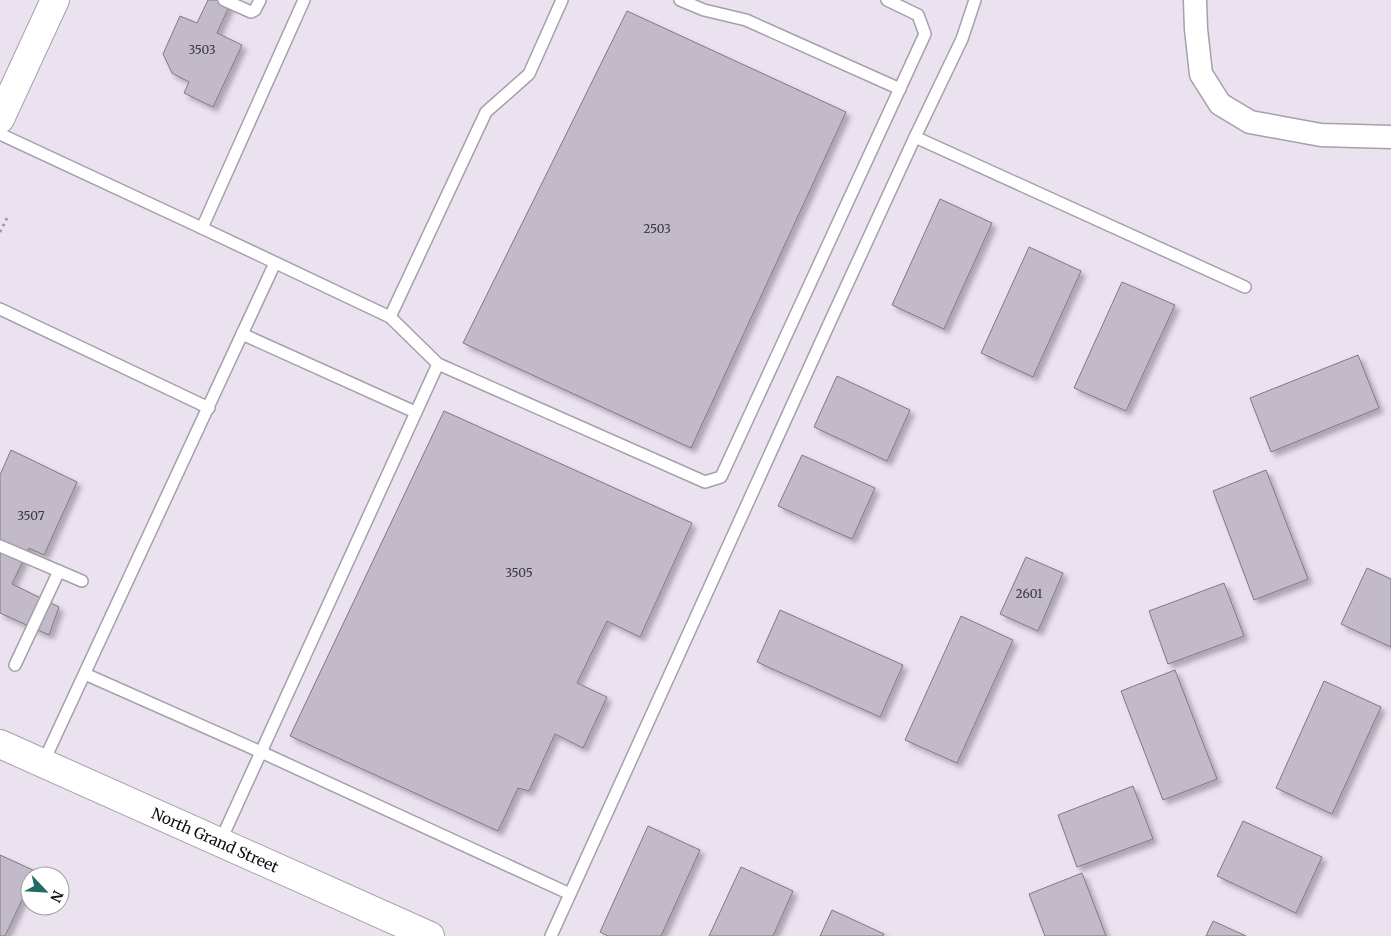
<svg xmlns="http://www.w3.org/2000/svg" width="1391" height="936" font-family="Merriweather,serif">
<defs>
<filter id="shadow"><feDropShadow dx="4.5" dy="4.5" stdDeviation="2.5" flood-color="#0004"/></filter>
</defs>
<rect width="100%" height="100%" fill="#ebe2f0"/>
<g fill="#c2bac8" stroke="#7f7885" filter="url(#shadow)">
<path d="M208 0H232L217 33 242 45 213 107 184 93 189 82 172 73 163 54 180 16 197 23Z"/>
<path d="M627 11 846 112 691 448 463 343Z"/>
<path d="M940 199 992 223 944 329 892 305Z"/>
<path d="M1029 247 1081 271 1033 377 981 353Z"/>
<path d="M1122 282 1175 305 1126 411 1074 388Z"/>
<path d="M1358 355 1379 408 1271 452 1250 398Z"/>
<path d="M837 376 910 410 887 461 814 427Z"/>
<path d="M444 411 692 523 640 637 607 621 577 683 607 697 583 748 555 734 529 791 518 788 498 831 290 736Z"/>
<path d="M11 450 77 482 44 555 29 548 12 584 59 607 49 635 0 613V475Z"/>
<path d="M802 455 875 488 852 539 778 506Z"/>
<path d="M1266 470 1308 579 1254 600 1213 491Z"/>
<path d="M1026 557 1063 573 1038 631 1000 614Z"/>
<path d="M1367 568 1391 579V647L1341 624Z"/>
<path d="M1224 583 1244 636 1168 664 1149 611Z"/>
<path d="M780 610 903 665 880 717 757 662Z"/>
<path d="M961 616 1013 640 957 763 905 740Z"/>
<path d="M1175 670 1217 779 1163 800 1121 691Z"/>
<path d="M1324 681 1381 707 1332 814 1276 788Z"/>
<path d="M1133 786 1153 839 1077 867 1058 815Z"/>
<path d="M1243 821 1322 857 1296 913 1217 876Z"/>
<path d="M648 826 700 850 661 936H608L600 932Z"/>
<path d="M0 855 35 871 33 876H30V883L5 936H0Z"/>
<path d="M741 867 793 891 773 936H709Z"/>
<path d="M1082 873 1106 936H1045L1029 894Z"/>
<path d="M832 910 884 934 883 936H820Z"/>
<path d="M1213 921 1246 936H1206Z"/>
</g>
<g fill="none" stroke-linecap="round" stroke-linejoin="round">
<defs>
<g id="service">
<path d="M224 0 251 12 255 10 260 0"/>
<path d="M304 0 202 228 390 317 438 364 705 482 721 477 925 34 918 15 887 0"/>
<path d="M680 0 704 10 746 20 900 89"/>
<path d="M0 134 202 228"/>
<path d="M915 137 1245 287"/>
<path d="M0 309 209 408"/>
<path d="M390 317 486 112 529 74 562 0"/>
<path d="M242 334 415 412"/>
<path d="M0 546 82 581"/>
<path d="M15 665 59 571"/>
<path d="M85 674 261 752 570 894"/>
<path d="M43 763 275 263"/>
<path d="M220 842 438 364"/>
<path d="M551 936 829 324 915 137 962 39 975 0"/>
</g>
<path id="minor" d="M1195 0 1196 29 1201 74 1220 104 1250 122 1321 135 1391 137"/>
<g id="secondary">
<path d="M0 119 55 0"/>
<path d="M0 744 430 936"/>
</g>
</defs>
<use href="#service" stroke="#a79fad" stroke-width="14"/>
<use href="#minor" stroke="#a79fad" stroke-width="25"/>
<use href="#secondary" stroke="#a79fad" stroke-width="30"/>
<path stroke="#9f98a2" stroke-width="3" stroke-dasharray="2.5 4" stroke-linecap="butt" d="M0 232 7 218"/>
<use href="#service" stroke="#fff" stroke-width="11"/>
<use href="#minor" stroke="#fff" stroke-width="22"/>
<use href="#secondary" stroke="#fff" stroke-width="28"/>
</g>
<g text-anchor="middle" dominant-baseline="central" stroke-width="4.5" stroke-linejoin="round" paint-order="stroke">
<g font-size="12" fill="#3e3a40">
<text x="202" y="49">3503</text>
<text x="657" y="228">2503</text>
<text x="31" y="515">3507</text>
<text x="519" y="572">3505</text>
<text x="1029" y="593">2601</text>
</g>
<g font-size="15" fill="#120f13" stroke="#fff">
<text transform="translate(215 840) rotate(24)">North Grand Street</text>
</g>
</g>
<g transform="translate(45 891) rotate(115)"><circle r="24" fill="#ffffff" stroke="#a09fa1"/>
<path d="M0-4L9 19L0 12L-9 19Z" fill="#206b64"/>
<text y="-8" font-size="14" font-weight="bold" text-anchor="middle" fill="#120f13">N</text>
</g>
</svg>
